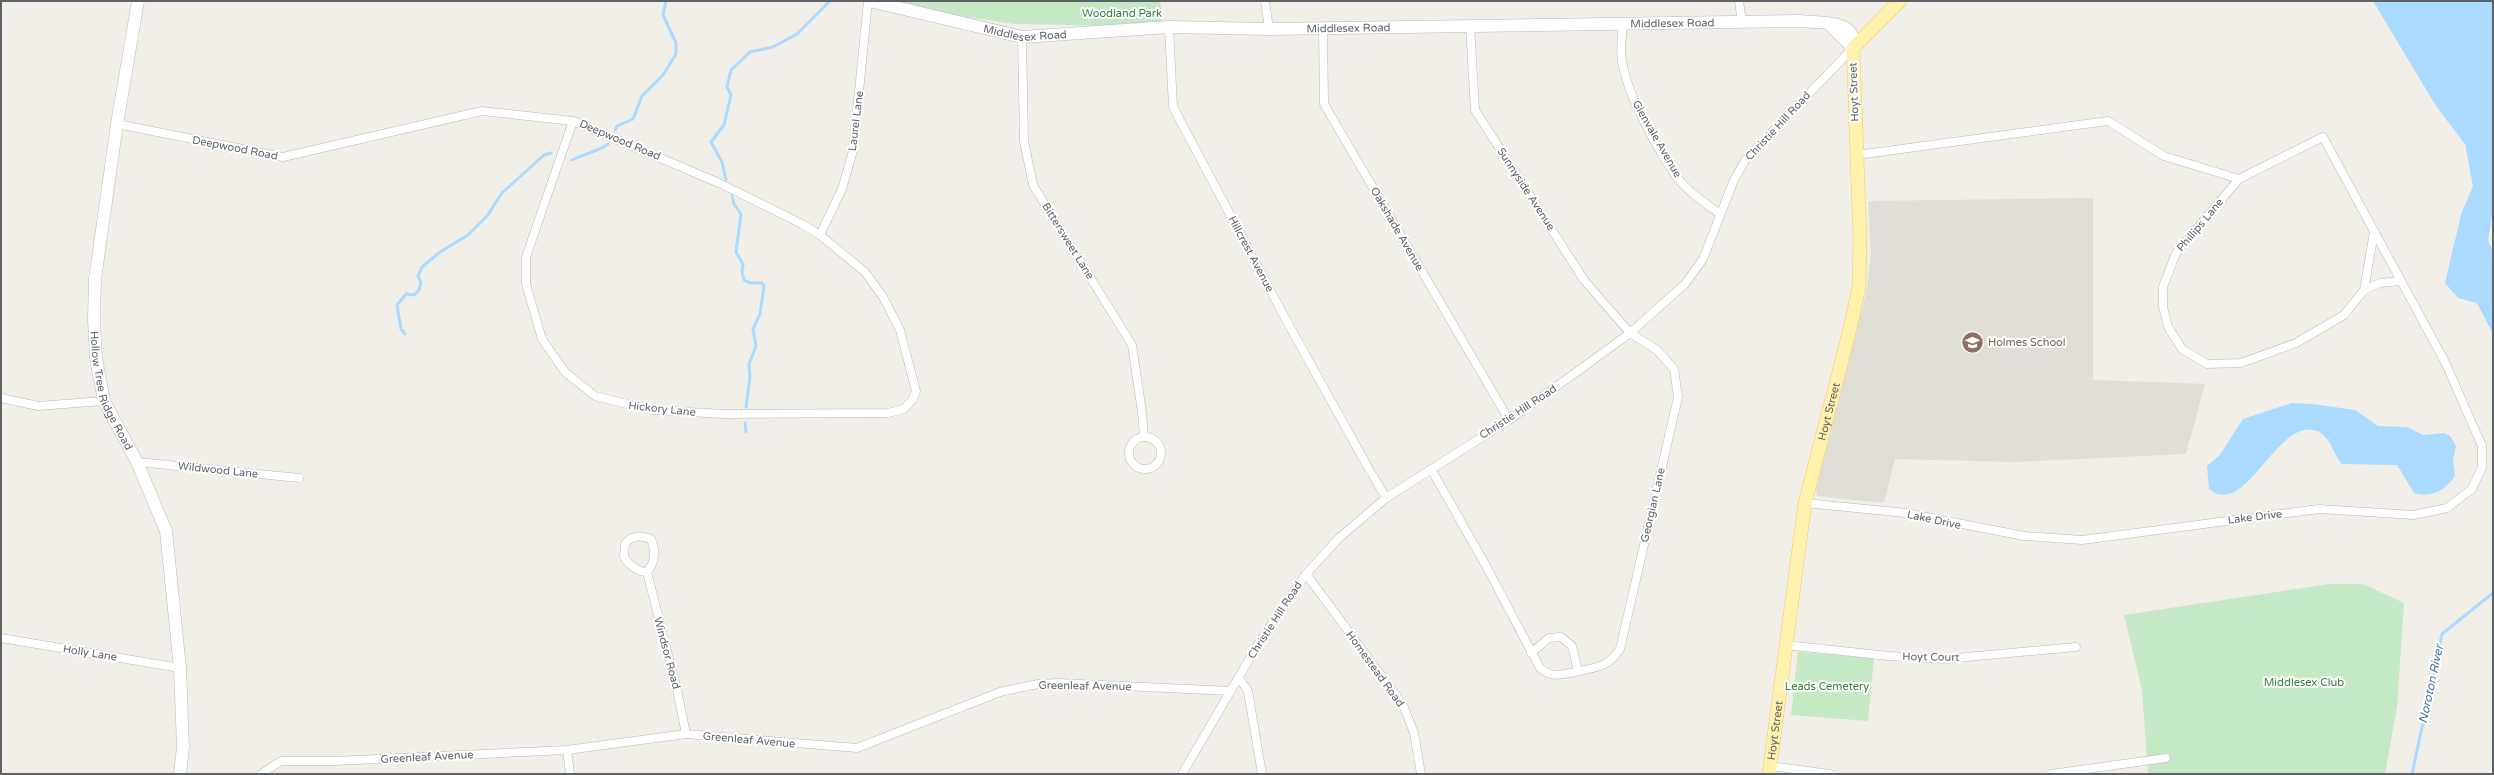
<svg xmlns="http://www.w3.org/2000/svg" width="2494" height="775" font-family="'Varela Round',sans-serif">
<rect width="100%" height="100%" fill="#f1efe8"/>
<path fill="#e1ded6" d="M2093 198V380L2205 384 2186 454 2015 462 1895 459 1884 503 1817 496 1816 489 1866 293 1871 255 1868 201Z"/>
<g fill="#c5e8c5">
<path d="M888 1H1160L1163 27 1014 24 955 15Z"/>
<path d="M2329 584H2363L2404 603 2397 707 2385 774H2148L2142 690 2124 615Z"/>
<path d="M1798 652 1874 658 1868 721 1791 715Z"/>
</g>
<g fill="#aadaff">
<path d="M2373 1H2493V212L2488 240 2493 251V334L2477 303 2458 298 2445 283 2461 215 2473 186 2465 144 2436 106Z"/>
<path d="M2292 403 2312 404 2355 410 2378 426 2407 427 2423 435 2444 433 2450 436 2456 446 2453 460 2455 476C2445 491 2431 498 2414 493L2397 465 2342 464C2333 455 2331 436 2317 431 2277 416 2246 520 2209 489L2207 466 2219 456 2243 419Z"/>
</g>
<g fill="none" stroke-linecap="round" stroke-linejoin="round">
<g stroke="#aadaff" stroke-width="3">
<path d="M615 130 617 126 633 119 642 96 663 75 676 54V43L663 15 666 1"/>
<path d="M572 160C583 154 600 151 608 144"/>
<path d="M726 180 722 162 711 142 724 125 731 95 727 87 731 70 750 52 773 47 797 34 830 1"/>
<path d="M732 196 734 204 741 214 736 252 743 264 742 272 744 280 750 283H762L764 286 760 314 753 329 756 346 749 364 750 377 746 407"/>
<path d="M405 334 401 329 397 305 406 294 414 295 419 290 421 283 418 276 422 267 440 252 468 235 487 216 502 193 544 155 551 153"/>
<path d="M745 423 746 432"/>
<path d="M2412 774 2442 634 2493 593"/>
</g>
<defs>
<g id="street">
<path d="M1265 1 1269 29"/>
<path d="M1739 1 1742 22"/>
<path d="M1623 24C1622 36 1620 49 1622 61 1627 94 1657 149 1676 176 1687 191 1705 203 1720 214"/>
<path d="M1169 27 1173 107 1285 318 1370 471"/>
<path d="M1323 27 1324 104 1509 420"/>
<path d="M1022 37 1024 141 1033 185 1132 345 1142 412 1144 437"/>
<path d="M117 124 283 157 482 111 573 121 719 183 802 224 820 235 865 272 883 297 900 330 916 391 913 399 904 409 888 413 725 414 652 410 595 396 565 372 542 339 526 284V257L573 121"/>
<path d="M2239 179 2176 253 2163 287V307L2168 327 2182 349 2207 364 2241 363 2296 343 2344 315 2364 290 2380 283 2401 281"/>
<path d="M820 235 842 189 853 151 868 1"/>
<path d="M2364 290 2374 232"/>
<path d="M1 398 38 406 104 401"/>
<circle cx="1145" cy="453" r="16"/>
<path d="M137 462 299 478"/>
<path d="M1431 469 1485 564 1540 668C1553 678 1560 675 1575 672 1595 667 1607 669 1620 649L1678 397 1674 369 1657 350 1630 333 1584 280 1475 110 1470 26"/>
<path d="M1373 476 1386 498"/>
<path d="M1805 503 1906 513 2024 536 2082 540 2319 509 2414 515 2447 508 2472 489 2482 467V446L2445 362 2323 137 2239 179 2164 156 2108 121 1857 155"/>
<path d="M647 572C655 563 656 550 651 539 640 535 632 535 625 544L624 556C627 564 638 572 647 572L677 690 686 734"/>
<path d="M1306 574 1403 705 1414 733 1421 774"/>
<path d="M1 638 180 668"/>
<path d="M1785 645 1889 656 1945 659 2076 647"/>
<path d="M1531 653 1549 638 1561 637 1572 646 1578 671"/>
<path d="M1239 678 1248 691 1262 774"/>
<path d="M567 750 570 774"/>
<path d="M1770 766 1830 774"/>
<path d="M261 774 281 761H335L567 750 686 734 857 748 1000 692 1038 684 1058 683 1231 691"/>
<path d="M1182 774 1260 641 1306 574 1339 538 1386 498 1509 420 1578 371 1630 333 1685 284 1703 259 1734 180 1746 159 1853 48"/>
<path d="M2051 774 2166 758"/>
</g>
<g id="secondary">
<path id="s1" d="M138 1 117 124 95 279 94 319 96 358 104 401 137 462 166 531 180 668 183 747 180 774"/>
<path id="s2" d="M870 1 1022 37 1169 27 1269 29 1800 21C1820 23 1858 19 1853 48L1830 25"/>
</g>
<g id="primary">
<path id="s3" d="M1769 774 1805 503 1851 325 1859 286 1860 239 1853 48 1900 1"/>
</g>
</defs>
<use href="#street" stroke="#b5b8bc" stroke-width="9"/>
<use href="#secondary" stroke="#b6babf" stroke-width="13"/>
<use href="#primary" stroke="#f2c960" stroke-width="14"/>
<use href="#street" stroke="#fff" stroke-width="8"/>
<use href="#secondary" stroke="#fff" stroke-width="12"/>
<use href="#primary" stroke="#fff2af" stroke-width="13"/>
</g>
<defs>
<symbol id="school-disc" viewBox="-11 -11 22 22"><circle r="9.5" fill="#8d6e63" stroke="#fff"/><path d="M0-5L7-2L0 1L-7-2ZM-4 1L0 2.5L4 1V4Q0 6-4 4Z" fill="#fff"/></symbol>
</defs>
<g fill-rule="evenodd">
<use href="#school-disc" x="1960" y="330" width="25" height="25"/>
</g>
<g text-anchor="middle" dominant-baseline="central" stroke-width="4" stroke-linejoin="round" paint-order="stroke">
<g font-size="11" fill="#348238" stroke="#fff">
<text x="1122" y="13">Woodland Park</text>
<text x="2304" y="682">Middlesex Club</text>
<text x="1827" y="686">Leads Cemetery</text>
</g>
<g font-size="11" fill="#5f6368" stroke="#fff">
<text stroke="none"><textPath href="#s2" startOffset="807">Middlesex Road</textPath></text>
<text stroke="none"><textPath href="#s2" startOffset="483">Middlesex Road</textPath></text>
<text stroke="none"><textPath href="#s2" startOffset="159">Middlesex Road</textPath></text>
<text transform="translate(1854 92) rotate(-92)">Hoyt Street</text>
<text transform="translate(856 121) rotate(-83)">Laurel Lane</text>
<text transform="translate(1778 126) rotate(-47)">Christie Hill Road</text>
<text transform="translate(1657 139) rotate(60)">Glenvale Avenue</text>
<text transform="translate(620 140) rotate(23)">Deepwood Road</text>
<text transform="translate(235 148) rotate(11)">Deepwood Road</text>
<text transform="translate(1526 189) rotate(57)">Sunnyside Avenue</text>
<text transform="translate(2200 225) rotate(-50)">Phillips Lane</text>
<text transform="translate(1397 229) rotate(60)">Oakshade Avenue</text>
<text transform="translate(1068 241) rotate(58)">Bittersweet Lane</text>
<text transform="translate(1251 254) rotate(62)">Hillcrest Avenue</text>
<text stroke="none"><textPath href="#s1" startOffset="396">Hollow Tree Ridge Road</textPath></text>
<text transform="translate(662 409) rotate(6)">Hickory Lane</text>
<text transform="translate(1518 412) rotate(-33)">Christie Hill Road</text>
<text stroke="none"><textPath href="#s3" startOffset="368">Hoyt Street</textPath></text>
<text transform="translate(218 470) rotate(6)">Wildwood Lane</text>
<text transform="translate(1653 505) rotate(-77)">Georgian Lane</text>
<text transform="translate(2255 517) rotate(-7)">Lake Drive</text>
<text transform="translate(1934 520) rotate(12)">Lake Drive</text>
<text transform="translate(1275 620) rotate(-57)">Christie Hill Road</text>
<text transform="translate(90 653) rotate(9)">Holly Lane</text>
<text transform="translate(667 653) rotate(75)">Windsor Road</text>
<text transform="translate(1931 657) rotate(1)">Hoyt Court</text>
<text transform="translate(1375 669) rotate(54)">Homestead Road</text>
<text transform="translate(1085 686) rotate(1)">Greenleaf Avenue</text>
<text stroke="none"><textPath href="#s3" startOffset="44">Hoyt Street</textPath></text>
<text transform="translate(749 740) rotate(5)">Greenleaf Avenue</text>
<text transform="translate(427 757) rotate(-3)">Greenleaf Avenue</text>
</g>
<g font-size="11" fill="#785e54" stroke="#fff" text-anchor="start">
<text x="1988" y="342">Holmes School</text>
</g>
<g font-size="12" font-style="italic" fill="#4174aa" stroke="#fff">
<text transform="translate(2431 684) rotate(-78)">Noroton River</text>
</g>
</g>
<rect width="2494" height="775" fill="none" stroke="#5f6368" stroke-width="4"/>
</svg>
